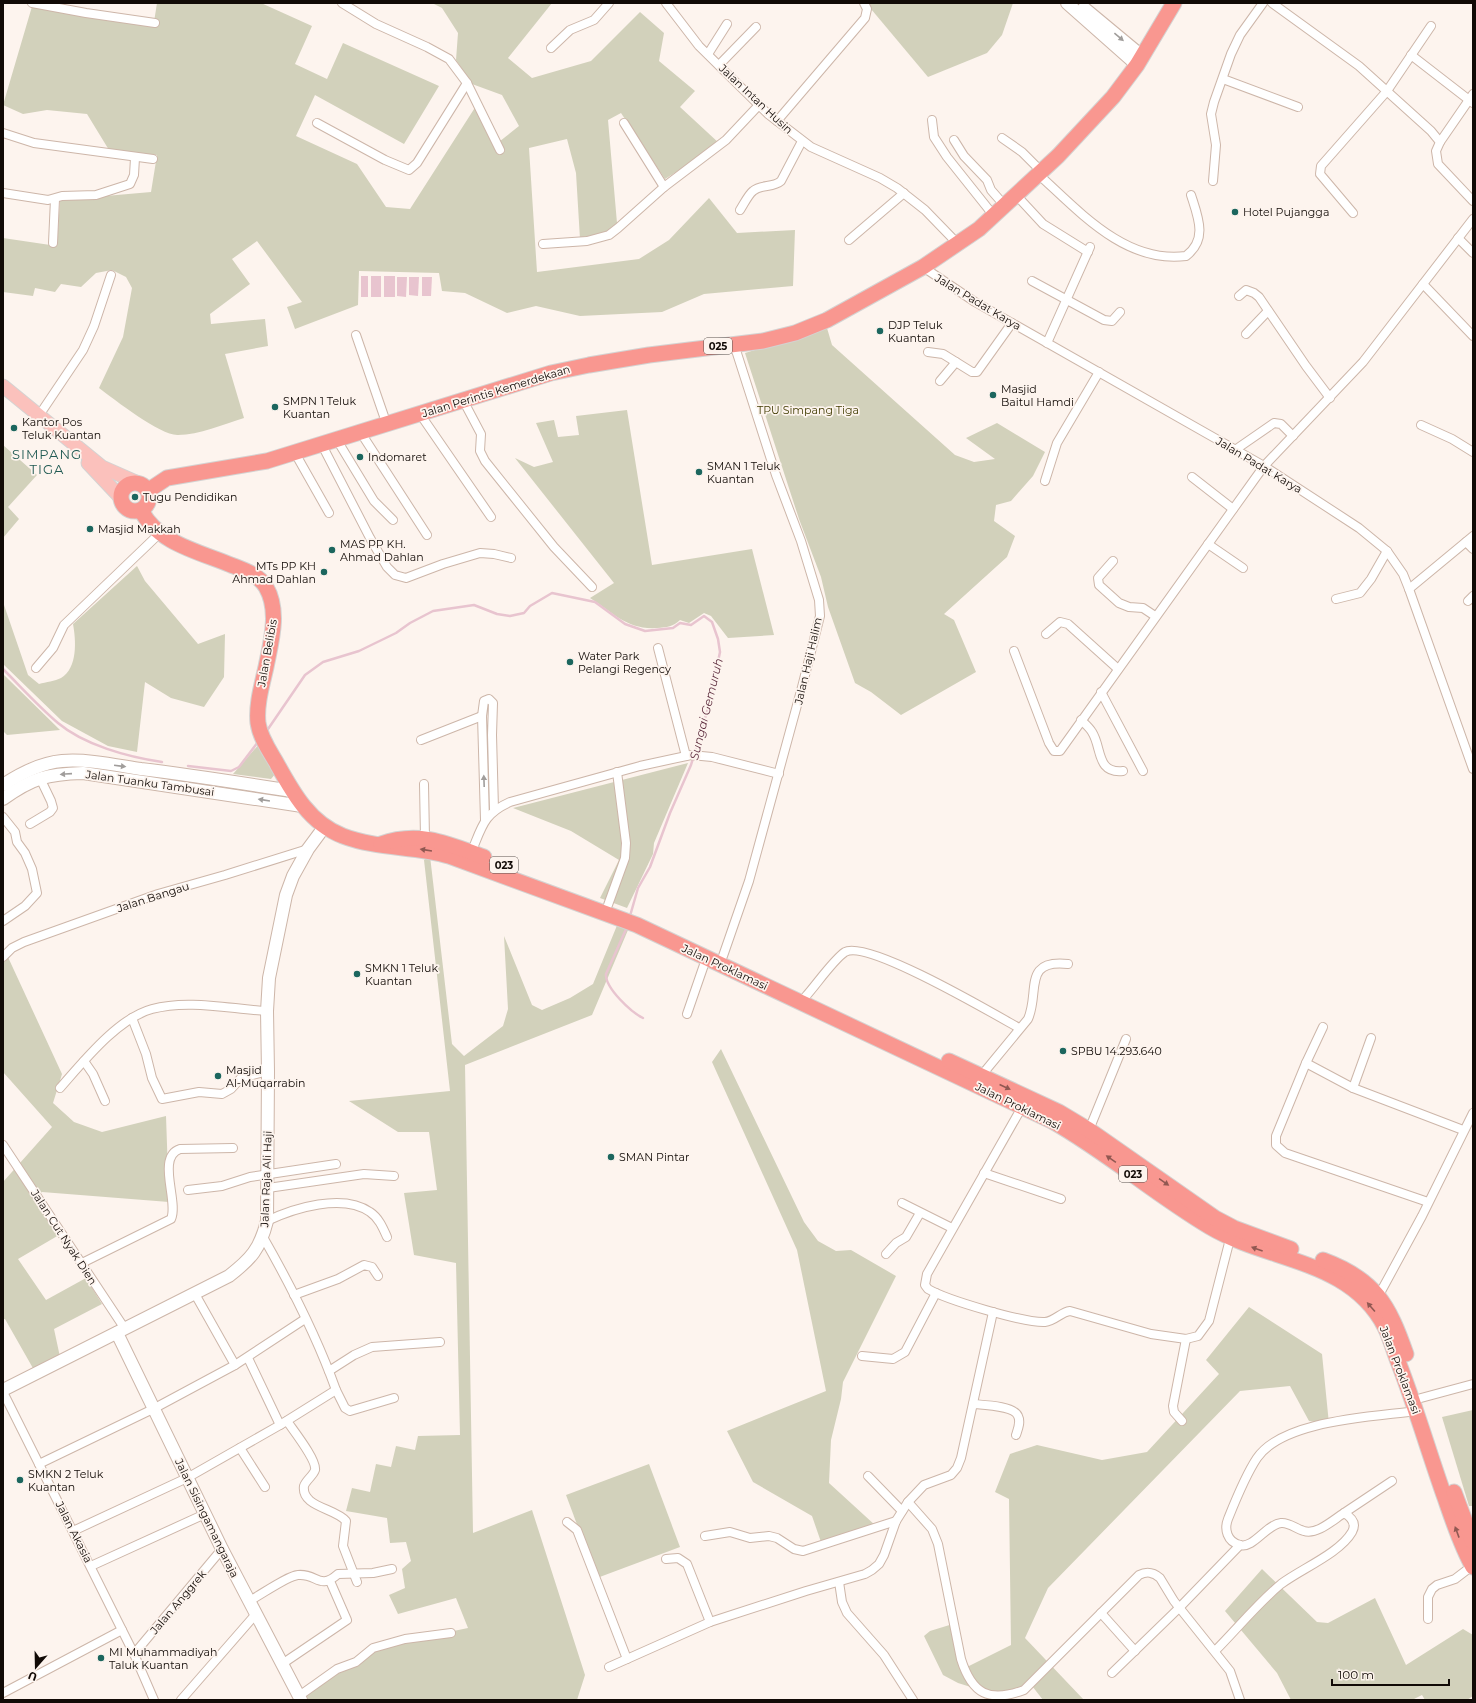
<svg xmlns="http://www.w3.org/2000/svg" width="1476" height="1703" font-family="Montserrat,sans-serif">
<rect width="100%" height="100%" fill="#fdf4ee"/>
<g fill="#d2d1bb">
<path d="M33 3 154 22 157 3H261L312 26 295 64 327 79 343 43 439 86 404 144 315 95 296 136 357 164 386 207 410 209 476 106 495 145 519 126 502 95 472 84 456 60 458 33 442 8 432 3H552L508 58 532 78 591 61 640 12 664 33 659 61 695 91 680 107 720 144 665 179 621 113 608 120 617 223 606 233 580 239 576 173 567 139 529 148 537 272 639 259 669 240 709 198 737 233 795 230 793 286 704 294 662 312 580 316 536 306 507 313 465 293 442 291 439 273 359 271 358 305 295 329 287 307 302 302 257 241 232 259 250 284 210 314 211 324 265 319 268 346 225 354 244 418C224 424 199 435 178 435 161 436 115 400 99 388L123 337 132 288 126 277 112 270 96 273 81 287 61 284 55 292 35 288 33 296 3 292V238L57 246 60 200 151 192 157 155 109 150 87 114 47 110 23 114 3 105Z"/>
<path d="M866 3H1013L1002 35 987 53 928 77Z"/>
<path d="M827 328 832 345 955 455 974 462 995 459 966 438 997 423 1045 452 1033 476 1011 501 996 505 994 521 1015 536 1007 557 944 614 954 620 976 672 901 715 871 692 855 683 828 607 821 577 799 519 745 353Z"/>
<path d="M627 410 652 565 752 549 774 635 728 638 711 616 704 613 689 623 680 620C673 627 667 627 657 628 627 630 614 613 590 598L614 583 515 458 534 467 553 462 536 423 554 420 558 437 579 435 576 416Z"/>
<path d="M3 445 37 475 8 507 19 519 3 538Z"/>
<path d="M137 566 145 581 198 644 225 634 224 677 204 707 171 698 145 682 137 752 108 746 62 721 3 664V602L28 675 39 684C46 682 55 681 61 678 78 668 76 640 73 624Z"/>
<path d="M3 674 60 730 7 735 3 731Z"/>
<path d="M260 743 276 773 271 779 233 774Z"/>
<path d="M688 763 654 843 653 854 627 908 600 898 619 860 571 831 513 808Z"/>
<path d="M430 856 452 1044 464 1056 503 1026 508 1009 504 936 532 1005 542 1010 570 998 593 984 618 923 628 930 592 1015 465 1065 473 1533 532 1510 585 1675 577 1700H307L303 1692 355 1662 372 1648 468 1628 456 1598 398 1614 389 1595 405 1588 402 1569 411 1561 406 1542 390 1543 387 1518 346 1511 352 1488 370 1492 376 1464 391 1467 396 1446 415 1450 418 1436 460 1435 456 1263 414 1255 404 1193 437 1190 429 1132H398L349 1101 450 1091 424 860Z"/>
<path d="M7 955 62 1074 53 1103 74 1122 102 1132 166 1116 169 1202 42 1192 35 1197 59 1235 18 1259 46 1300 86 1278 102 1304 54 1329 60 1357 34 1370 5 1319H3V1182L52 1127 3 1072V960Z"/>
<path d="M721 1049 804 1222 818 1241 836 1251 851 1250 896 1276 843 1382 841 1399 831 1440 829 1483 876 1526 821 1542 812 1516 753 1482 727 1431 826 1391 797 1250 712 1062Z"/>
<path d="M1249 1307 1322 1354 1329 1424 1309 1421 1290 1386 1240 1391 1048 1588 1025 1638 1084 1700H1043L1029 1682 1010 1695H996L958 1683 943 1675 924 1636 930 1631 956 1623 967 1667 1011 1645 1009 1499 995 1492 1010 1454 1037 1445 1102 1460 1147 1452 1219 1374 1206 1360Z"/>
<path d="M1473 1410V1506H1469L1442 1417Z"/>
<path d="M649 1464 680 1547 597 1578 566 1495Z"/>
<path d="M1262 1569 1317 1622 1328 1623 1375 1598 1406 1665 1463 1629 1473 1635V1696L1467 1700H1425L1422 1695 1412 1700H1291L1277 1673 1225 1611Z"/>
</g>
<g fill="#e8c4cf">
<rect x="361" y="276" width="7" height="21"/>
<rect x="371" y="276" width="10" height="21"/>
<rect x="384" y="276" width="11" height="21"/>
<path d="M397 277H407L406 297 397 296Z"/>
<path d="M409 277H419L418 296 409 295Z"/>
<path d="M422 277H432L431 296H422Z"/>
</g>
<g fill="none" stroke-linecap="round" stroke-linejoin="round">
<g stroke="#e8c4cf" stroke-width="2.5">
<path d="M3 669C21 687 38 706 58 723 84 745 128 757 162 762"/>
<path d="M266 732 305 675 323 662 359 651 396 633 410 623 433 611 474 605 497 614 510 616 524 613 530 606 552 593 595 602 625 624 645 631 673 628 680 623 691 625 704 616 712 622 718 639 720 652 709 705 691 765 670 813 650 867 638 888 630 916"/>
<path d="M188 766 231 771 239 767 258 742"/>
<path d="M627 927 606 974C605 988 631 1012 643 1018"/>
</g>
<defs>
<g id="street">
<path d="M32 3 86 13 155 23"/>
<path d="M342 3 376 24 427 47 449 59 467 83 500 150"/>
<path d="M666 3 699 46 768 114 811 147 880 178 897 188 925 210 958 244"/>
<path d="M1272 3 1359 66 1431 131 1440 142 1436 151 1438 164 1473 201"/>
<path d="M551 48 570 30 594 20 609 3"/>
<path d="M708 54 727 24"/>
<path d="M1411 55 1473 103"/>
<path d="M719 65 756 27"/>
<path d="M1223 79 1298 107"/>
<path d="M932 120 934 137 947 157 994 216"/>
<path d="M777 121 865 18 867 9 864 3"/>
<path d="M317 123 385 160 409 170 417 163 467 83"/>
<path d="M624 123 664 187"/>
<path d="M3 133 34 143 153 159"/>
<path d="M1002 138 1022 152 1041 171"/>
<path d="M954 140 964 156 987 180 991 190 1005 206"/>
<path d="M1440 142 1473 94"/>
<path d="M1038 174C1079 211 1125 264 1186 256 1208 239 1198 217 1191 195"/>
<path d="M1213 181 1216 145 1211 114 1214 102 1231 54 1240 35 1263 3"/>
<path d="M3 193 48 200 62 196 96 195 130 184 134 175 135 158"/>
<path d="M1016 195 1043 224 1088 252"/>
<path d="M740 210C744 204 748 195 753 191 761 184 773 188 781 181L802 141"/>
<path d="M1353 213 1320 174 1321 166 1387 91 1431 26"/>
<path d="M1458 238 1473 253"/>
<path d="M849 240 904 193"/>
<path d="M53 243 55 199"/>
<path d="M543 244 587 241 609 235 618 228 664 187 726 140 759 105"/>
<path d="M923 267 975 302 1264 466 1359 528 1387 551 1403 574 1409 589 1473 769"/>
<path d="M1032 281 1104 320 1112 321 1120 312"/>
<path d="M1423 284 1473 336"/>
<path d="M1239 296 1246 290 1254 293 1259 297 1306 366 1330 398"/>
<path d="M1246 334 1268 311"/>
<path d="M356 335 387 425"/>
<path d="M1047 343 1090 247"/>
<path d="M928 352 943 354 972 372H977L1012 323"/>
<path d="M940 381 956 362"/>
<path d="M463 400 481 434 480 451 485 461 554 547 592 587"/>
<path d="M40 414 83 350 94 326 111 275"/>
<path d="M420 414 491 517"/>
<path d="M1421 425 1452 439 1473 452"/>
<path d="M361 433 427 535"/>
<path d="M337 440 374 501 393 520"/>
<path d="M322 445 370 538 387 567 395 575 406 578 443 564 480 553 494 554 511 558"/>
<path d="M1235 450 1274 423 1281 424 1293 436"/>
<path d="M295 453 329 513"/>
<path d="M1192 477 1233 509"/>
<path d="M1045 481 1057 443 1099 372"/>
<path d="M1466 542 1473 549"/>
<path d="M1208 544 1243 568"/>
<path d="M1113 561 1098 578 1099 585 1119 603 1129 607 1143 608 1155 616"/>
<path d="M1409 589 1473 536"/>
<path d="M1336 599 1360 593 1371 579 1387 551"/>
<path d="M1468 601 1473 596"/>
<path d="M1046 634 1060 622 1068 624 1118 669"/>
<path d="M658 648 686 756"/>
<path d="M1014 651 1049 743 1054 751H1060L1264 466 1363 362 1473 219"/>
<path d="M36 668 53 648 64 625 160 533"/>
<path d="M1101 692 1143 771"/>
<path d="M1081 720C1085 724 1089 727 1092 732 1102 747 1096 774 1123 771"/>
<path d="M421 740 482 716"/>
<path d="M424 784 425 838"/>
<path d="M3 817 15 832 17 842 25 853 32 869 37 893 25 906 3 921"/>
<path d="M485 820 482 716 484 701 489 699 493 703 492 735 494 809"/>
<path d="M30 824 50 812 53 808 51 801 40 778"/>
<path d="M471 853C482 827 483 814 510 802L640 766 691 755 712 757 779 774"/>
<path d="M608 905 625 858 626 843 617 772"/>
<path d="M723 956 749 881 802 687 820 616 819 600 801 541 776 475 734 344"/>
<path d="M3 957 12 948 24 942 158 894 225 875 308 849"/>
<path d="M806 996C816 985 834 959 845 952 867 939 994 1014 1019 1028"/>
<path d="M687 1014 706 959"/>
<path d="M132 1018 146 1054 152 1078 162 1099 199 1092 222 1094 231 1089 241 1078 268 1071"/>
<path d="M1323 1027 1306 1063 1276 1136V1145L1285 1153 1428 1202"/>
<path d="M84 1061 93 1074 105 1101"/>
<path d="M1306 1063 1353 1088 1463 1130"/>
<path d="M981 1076 1028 1019C1040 992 1022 959 1068 964"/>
<path d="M60 1088C83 1062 118 1018 152 1009 188 999 230 1009 267 1011"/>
<path d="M1353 1088 1371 1038"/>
<path d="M1022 1107 927 1274 925 1285 928 1289C947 1300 1024 1323 1045 1322 1055 1321 1061 1312 1070 1311L1151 1334 1186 1339 1198 1336 1209 1321 1230 1239"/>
<path d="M1089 1130 1126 1039"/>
<path d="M3 1145 125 1329"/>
<path d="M984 1173 1061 1199"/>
<path d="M268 1188 364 1174 394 1176"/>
<path d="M188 1190 222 1186 250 1177 336 1164"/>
<path d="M902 1203 952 1228"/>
<path d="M267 1221C294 1208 343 1193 370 1212 379 1218 383 1228 387 1237"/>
<path d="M886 1254 896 1243 906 1237 920 1213"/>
<path d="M82 1263 171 1219C179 1202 156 1157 180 1149L233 1148"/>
<path d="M195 1294 235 1365"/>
<path d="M294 1295 338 1279 364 1265 372 1267 378 1276"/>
<path d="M1379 1295 1422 1216 1473 1113"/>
<path d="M862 1356 893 1359 905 1352 936 1293"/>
<path d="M248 1358 280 1425"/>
<path d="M329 1371 354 1355 372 1347 440 1342"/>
<path d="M336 1390 345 1408 350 1411 394 1398"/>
<path d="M3 1392 134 1654 154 1700"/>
<path d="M1421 1398 1473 1384"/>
<path d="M973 1404C984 1405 1014 1406 1018 1416 1021 1422 1018 1429 1016 1435"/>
<path d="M287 1421C293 1430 317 1460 315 1470 313 1476 306 1480 304 1486 301 1507 335 1508 346 1521L343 1546 357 1582"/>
<path d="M1182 1421 1174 1412 1173 1406 1186 1339"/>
<path d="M240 1448 265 1487"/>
<path d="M39 1464 153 1409 235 1365 305 1319"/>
<path d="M868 1476 902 1511"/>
<path d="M908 1502 932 1529 938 1544 961 1659C972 1694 989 1703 1024 1690L1139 1575C1147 1571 1153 1572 1160 1578L1174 1601 1230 1671 1240 1700"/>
<path d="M1344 1513 1392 1481"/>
<path d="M567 1522 577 1530 627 1659"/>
<path d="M73 1531 187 1478 280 1425 336 1390C317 1337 291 1286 263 1237"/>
<path d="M705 1536 730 1532 750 1538 769 1536 777 1538 794 1549 803 1551 896 1521"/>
<path d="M666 1559 678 1558 687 1564 710 1622"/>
<path d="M91 1566 205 1514"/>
<path d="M839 1582 842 1602 847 1613 884 1655 913 1700"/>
<path d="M249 1601C261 1595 287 1576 298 1575 317 1573 319 1591 338 1574L373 1573 392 1569"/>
<path d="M1101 1613 1135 1651"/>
<path d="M1428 1619V1597L1432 1589 1437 1585 1455 1579 1472 1566"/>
<path d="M1215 1651C1237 1629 1257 1604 1281 1584 1301 1569 1340 1553 1352 1532 1357 1523 1351 1517 1344 1513 1333 1520 1317 1535 1304 1531 1296 1529 1289 1522 1281 1523 1266 1525 1253 1549 1240 1545 1227 1542 1224 1529 1228 1519 1236 1499 1245 1476 1257 1458 1283 1420 1372 1417 1416 1411"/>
<path d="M134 1654 222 1549"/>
<path d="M282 1664 347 1620 330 1581"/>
<path d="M609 1667 710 1622 806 1591 865 1574 872 1570 879 1564 884 1555 896 1521 908 1502 924 1485 951 1475 957 1468 961 1458 993 1312"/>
<path d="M1112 1673 1179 1608 1240 1545"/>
<path d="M3 1693 122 1630"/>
<path d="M299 1696 337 1669 356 1662 373 1648 405 1639 451 1633"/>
<path d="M181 1700 256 1614"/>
</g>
<g id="secondary">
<path d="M1067 3 1137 65"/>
<path d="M1084 8 1143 57"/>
<path d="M3 785C21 773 40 763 62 761 88 759 115 765 141 769 191 775 241 783 292 791"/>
<path d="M3 799C32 778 47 774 83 773L302 806"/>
<path d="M117 1333 222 1549 301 1700"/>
<path d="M3 1390 229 1276C251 1259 260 1249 267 1221L268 1071 267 1011 269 978 286 895 293 876 308 849 325 826"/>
</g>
<g id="primary">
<path d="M3 386 102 467 136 482"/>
<path d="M88 463 121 498"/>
</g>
<g id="highway">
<circle cx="135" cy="497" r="14"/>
<path d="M149 490 167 478 267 461 551 373 589 365 649 355 763 341 795 333 827 320 923 267 979 229 1058 156 1113 97 1137 65 1174 3"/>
<path d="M141 510C157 543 200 552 231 565 244 570 259 575 266 587 280 611 271 642 266 667 262 685 256 705 258 723 260 737 269 750 276 762 292 791 309 823 343 836 377 849 414 846 449 856L637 925 1052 1121C1108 1153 1156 1195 1210 1227 1269 1262 1350 1259 1385 1327 1391 1339 1394 1352 1399 1364 1416 1408 1429 1453 1445 1498 1453 1521 1461 1546 1473 1567"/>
<path d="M381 844C419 830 449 844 484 857"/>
<path d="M949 1061 1059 1112 1089 1130 1215 1218 1234 1228 1291 1249"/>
<path d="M1323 1260C1375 1279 1389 1305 1406 1354"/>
<path d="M1454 1492 1473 1542"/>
</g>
</defs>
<use href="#street" stroke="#cdb6a9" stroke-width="10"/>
<use href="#secondary" stroke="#cdb6a9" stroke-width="14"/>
<use href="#primary" stroke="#d4d3d2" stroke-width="15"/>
<use href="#highway" stroke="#d4d3d2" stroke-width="17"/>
<use href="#street" stroke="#fff" stroke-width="8"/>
<use href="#secondary" stroke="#fff" stroke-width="12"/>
<use href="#primary" stroke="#fbc1bc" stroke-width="13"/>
<use href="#highway" stroke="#f99790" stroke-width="15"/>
</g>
<defs><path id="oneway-solid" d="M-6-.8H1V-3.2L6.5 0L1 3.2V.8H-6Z"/></defs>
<g fill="#a09d9b">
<use href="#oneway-solid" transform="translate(1119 37) rotate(40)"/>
<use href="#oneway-solid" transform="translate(120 766) rotate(7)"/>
<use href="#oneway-solid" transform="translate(66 774) rotate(176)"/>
<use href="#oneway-solid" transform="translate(484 781) rotate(-92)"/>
<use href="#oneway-solid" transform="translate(264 800) rotate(-171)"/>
</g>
<g fill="#915852">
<use href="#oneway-solid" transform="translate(426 850) rotate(-171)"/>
<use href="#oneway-solid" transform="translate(1005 1087) rotate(25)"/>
<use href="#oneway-solid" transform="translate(1111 1159) rotate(-145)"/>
<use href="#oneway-solid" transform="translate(1164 1182) rotate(35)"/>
<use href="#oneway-solid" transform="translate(1257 1249) rotate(-160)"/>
<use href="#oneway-solid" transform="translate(1371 1307) rotate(-131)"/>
<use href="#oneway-solid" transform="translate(1457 1532) rotate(-110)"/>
</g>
<g fill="#1c665e" stroke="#fdf4ee" stroke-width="1.5">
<circle cx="1235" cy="212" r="4"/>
<circle cx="880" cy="331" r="4"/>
<circle cx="993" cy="395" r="4"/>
<circle cx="275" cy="407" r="4"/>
<circle cx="14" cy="428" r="4"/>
<circle cx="360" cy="457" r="4"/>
<circle cx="699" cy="472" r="4"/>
<circle cx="135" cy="497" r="4"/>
<circle cx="90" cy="529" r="4"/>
<circle cx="332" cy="550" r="4"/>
<circle cx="324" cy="572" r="4"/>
<circle cx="570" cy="662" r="4"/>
<circle cx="357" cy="974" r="4"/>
<circle cx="1063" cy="1051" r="4"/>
<circle cx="218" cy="1076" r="4"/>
<circle cx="611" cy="1157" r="4"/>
<circle cx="20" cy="1480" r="4"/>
<circle cx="101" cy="1658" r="4"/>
</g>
<g text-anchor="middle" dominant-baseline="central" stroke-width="3.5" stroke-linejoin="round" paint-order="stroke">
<g fill="#fdf4ee" stroke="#58504c" stroke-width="1">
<rect x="704" y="338" width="28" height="16" rx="3"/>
<rect x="490" y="857" width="28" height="16" rx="3"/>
<rect x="1119" y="1166" width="28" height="16" rx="3"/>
</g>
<g font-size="10" font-weight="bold" fill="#110a06">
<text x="718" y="346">025</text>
<text x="504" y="865">023</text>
<text x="1133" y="1174">023</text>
</g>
<g font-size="11" fill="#110a06" stroke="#fdf4ee">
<text transform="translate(756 99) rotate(43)">Jalan Intan Husin</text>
<text transform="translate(978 302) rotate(31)">Jalan Padat Karya</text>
<text transform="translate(496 391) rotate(-17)">Jalan Perintis Kemerdekaan</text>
<text transform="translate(1259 465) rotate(31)">Jalan Padat Karya</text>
<text transform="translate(267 653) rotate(-80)">Jalan Belibis</text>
<text transform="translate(808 661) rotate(-77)">Jalan Haji Halim</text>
<text transform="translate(150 783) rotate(8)">Jalan Tuanku Tambusai</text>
<text transform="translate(153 897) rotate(-18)">Jalan Bangau</text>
<text transform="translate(725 967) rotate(25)">Jalan Proklamasi</text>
<text transform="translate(1018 1106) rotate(26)">Jalan Proklamasi</text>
<text transform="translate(266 1179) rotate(-88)">Jalan Raja Ali Haji</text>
<text transform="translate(64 1237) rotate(57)">Jalan Cut Nyak Dien</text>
<text transform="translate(1400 1370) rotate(69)">Jalan Proklamasi</text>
<text transform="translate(207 1518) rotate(64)">Jalan Sisingamangaraja</text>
<text transform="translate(74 1532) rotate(63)">Jalan Akasia</text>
<text transform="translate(178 1602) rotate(-50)">Jalan Anggrek</text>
</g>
<g font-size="11" fill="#110a06" stroke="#fdf4ee" text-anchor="start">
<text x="1243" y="212">Hotel Pujangga</text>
<text x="888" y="325">DJP Teluk<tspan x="888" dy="13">Kuantan</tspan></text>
<text x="1001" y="389">Masjid<tspan x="1001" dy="13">Baitul Hamdi</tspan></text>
<text x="283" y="401">SMPN 1 Teluk<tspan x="283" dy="13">Kuantan</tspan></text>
<text x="22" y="422">Kantor Pos<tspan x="22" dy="13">Teluk Kuantan</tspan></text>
<text x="368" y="457">Indomaret</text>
<text x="707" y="466">SMAN 1 Teluk<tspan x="707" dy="13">Kuantan</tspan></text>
<text x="143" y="497">Tugu Pendidikan</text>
<text x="98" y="529">Masjid Makkah</text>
<text x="340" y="544">MAS PP KH.<tspan x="340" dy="13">Ahmad Dahlan</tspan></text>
<text x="316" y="566" text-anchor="end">MTs PP KH<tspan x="316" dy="13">Ahmad Dahlan</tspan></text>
<text x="578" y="656">Water Park<tspan x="578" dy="13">Pelangi Regency</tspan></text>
<text x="365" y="968">SMKN 1 Teluk<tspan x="365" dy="13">Kuantan</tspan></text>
<text x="1071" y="1051">SPBU 14.293.640</text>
<text x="226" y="1070">Masjid<tspan x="226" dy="13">Al-Muqarrabin</tspan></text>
<text x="619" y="1157">SMAN Pintar</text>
<text x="28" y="1474">SMKN 2 Teluk<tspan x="28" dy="13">Kuantan</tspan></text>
<text x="109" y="1652">MI Muhammadiyah<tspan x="109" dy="13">Taluk Kuantan</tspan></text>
</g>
<g font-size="11" fill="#413c02" stroke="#fdf4ee">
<text x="808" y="410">TPU Simpang Tiga</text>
</g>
<g font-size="12" font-style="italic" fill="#623243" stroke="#fdf4ee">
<text transform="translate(706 709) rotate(-76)">Sungai Gemuruh</text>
</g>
<g font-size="13" letter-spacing="1" fill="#215a53" stroke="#fdf4ee">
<text x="47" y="454">SIMPANG<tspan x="47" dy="15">TIGA</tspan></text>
</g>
</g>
<rect width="1476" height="1703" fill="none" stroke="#110a06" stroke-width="8"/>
<g transform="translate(36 1667) rotate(200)" stroke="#fdf4ee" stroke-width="3" paint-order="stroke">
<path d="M0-3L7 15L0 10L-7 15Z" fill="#110a06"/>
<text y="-6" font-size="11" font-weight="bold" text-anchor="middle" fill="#110a06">U</text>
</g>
<path d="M1332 1679v6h117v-6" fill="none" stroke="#110a06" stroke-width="2"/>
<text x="1338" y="1679" font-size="12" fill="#110a06" stroke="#fdf4ee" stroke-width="3" paint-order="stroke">100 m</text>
</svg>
